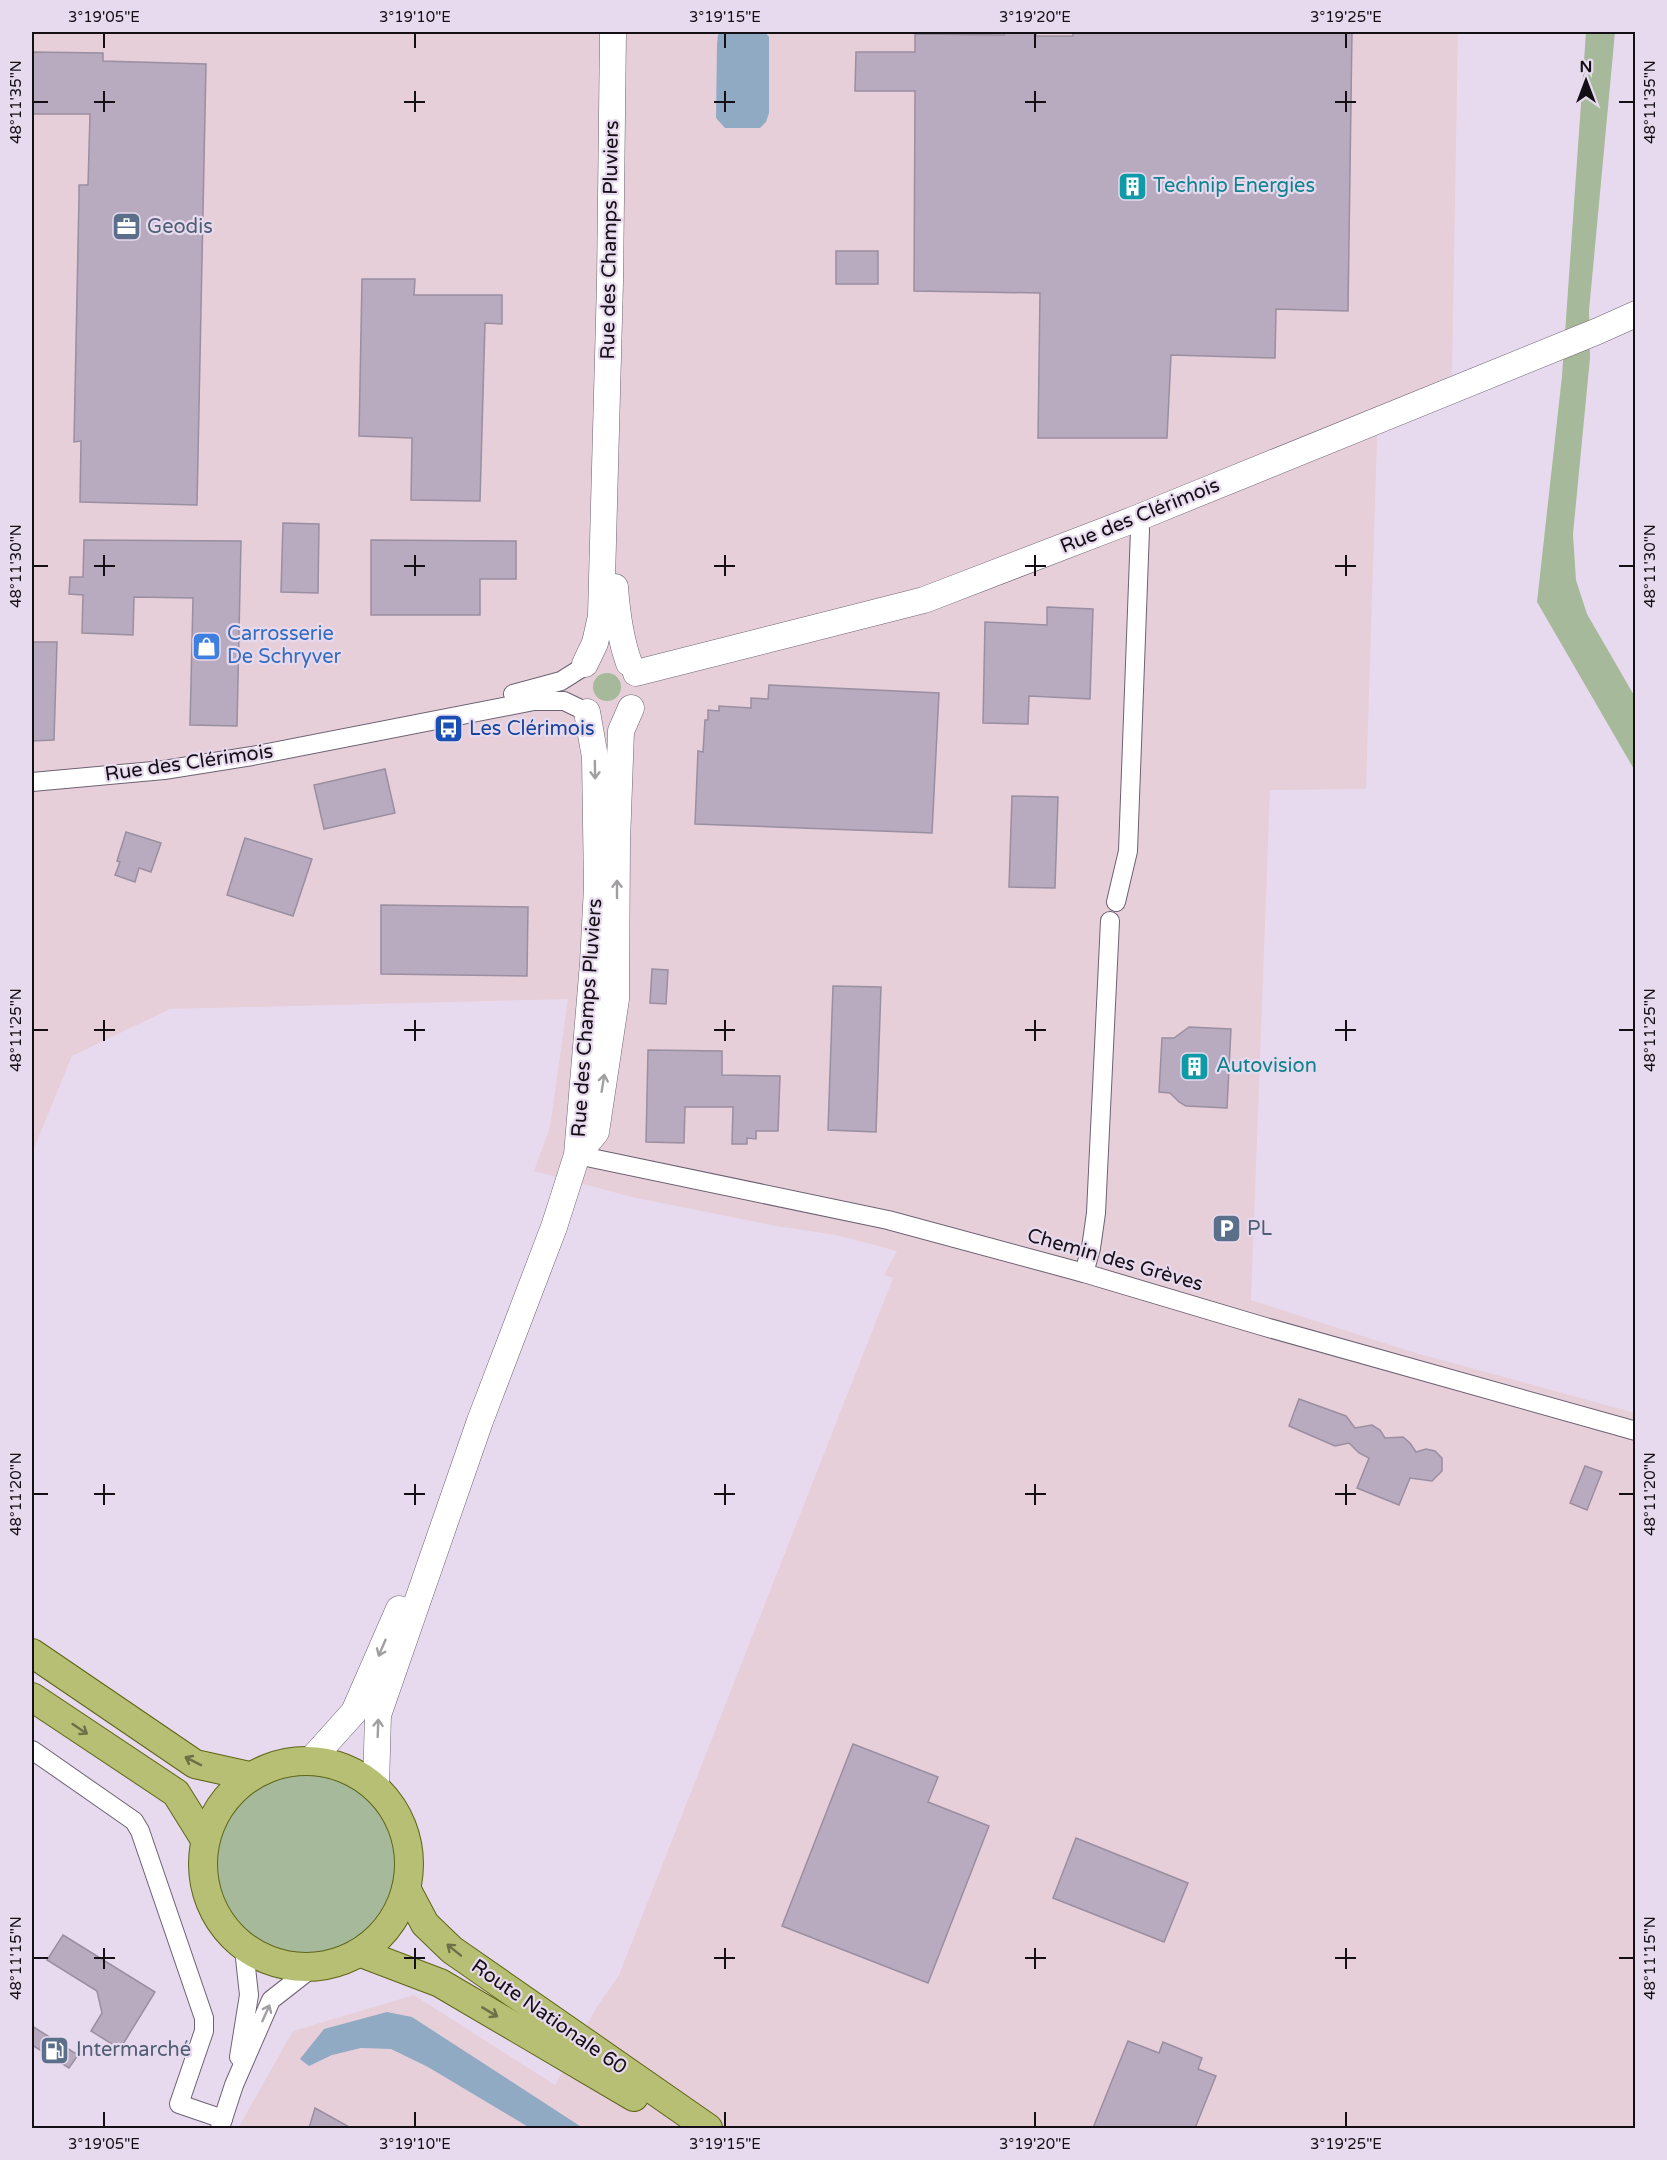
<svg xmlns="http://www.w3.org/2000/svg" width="1667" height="2160" font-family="'Varela Round',sans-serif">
<rect width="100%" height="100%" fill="#e8daee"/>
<path fill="#e6cfd9" d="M32 32H1458L1452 375 1378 409 1366 789 1270 790 1251 1300 1409 1351 1635 1413V2128H238L293 2031 414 1995 555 2085 596 2008 619 1975 893 1278 884 1275 897 1251 836 1235 776 1226 632 1197 534 1171 550 1127 568 999 170 1009 72 1056 32 1153Z"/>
<g fill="#a7b99b">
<path d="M1586 32H1615L1589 311 1590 358 1573 534 1576 580 1587 614 1635 697V771L1537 602 1562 376Z"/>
<circle cx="607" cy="687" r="14"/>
<circle cx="306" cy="1864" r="90"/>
</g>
<g fill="#90aac4">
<path d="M720 32H765L769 37V113L766 122 760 128H725L716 118 717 44 718 35Z"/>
<path d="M387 2012 412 2017 583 2128H530L428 2067 391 2049 361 2048 332 2055 309 2066 300 2059 324 2029Z"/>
</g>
<g fill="#b8abbf" stroke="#9a8ea1" stroke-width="1.5">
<path d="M1005 32H1036V36H1073V32H1352L1348 311 1276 309 1275 358 1171 355 1167 438H1038L1040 293 914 291 915 91H855L856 52H915V34L1004 35Z"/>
<path d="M32 52 103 53V61L206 64 197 505 80 502 81 441 74 442 79 196V185H88L90 114H32Z"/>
<rect x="836" y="251" width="42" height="33"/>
<path d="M362 279H415L414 295H502V324L485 323 480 501 411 500 412 438 359 436Z"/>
<path d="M283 523 319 524 318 593 281 592Z"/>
<path d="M84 540 241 541 237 726 190 725 193 598 134 597 133 635 82 633 83 595 69 594 70 577H83Z"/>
<path d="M371 540 516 541V579H480V615H371Z"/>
<path d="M1047 607 1093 609 1090 699 1029 696 1028 724 983 723 985 622 1047 625Z"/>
<path d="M32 642H57L54 740 32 741Z"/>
<path d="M769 685 939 693 932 833 695 824 698 751 703 752 705 720H708V710L719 711V706L751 708V698L768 699Z"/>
<path d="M385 769 395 813 324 829 314 785Z"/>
<path d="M1012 796 1058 797 1055 888 1009 887Z"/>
<path d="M126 832 161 843 151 872 139 868 135 882 115 875 120 862 117 861Z"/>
<path d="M245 838 312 859 293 916 227 895Z"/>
<path d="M381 905 528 907 527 976 381 974Z"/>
<path d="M652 969 668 970 666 1004 650 1003Z"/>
<path d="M833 986 881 987 876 1132 828 1130Z"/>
<path d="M1189 1027 1231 1029 1227 1108 1186 1106 1179 1102 1170 1093 1159 1092 1162 1038H1174Z"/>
<path d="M648 1050 722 1051V1075L780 1076 778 1131H756V1139L747 1138V1144H732L733 1107H685L684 1143 646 1142Z"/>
<path d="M1299 1399 1346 1416 1355 1428 1372 1425 1380 1430 1385 1438 1403 1437 1410 1443 1416 1452 1426 1449 1435 1451 1442 1458V1471L1432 1481 1410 1478 1399 1505 1357 1488 1369 1458 1359 1453 1349 1443 1335 1446 1289 1426Z"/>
<path d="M1585 1466 1602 1472 1587 1510 1570 1503Z"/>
<path d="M853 1744 938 1777 928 1802 989 1826 928 1983 782 1926Z"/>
<path d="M1076 1838 1188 1883 1164 1942 1053 1898Z"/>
<path d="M63 1935 155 1992 120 2049 91 2031 102 2013 97 1991 47 1960Z"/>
<path d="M32 2026 78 2055 69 2068 32 2045Z"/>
<path d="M1128 2041 1159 2053 1163 2042 1202 2058 1198 2069 1216 2076 1195 2128H1093Z"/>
<path d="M315 2108 351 2128H309Z"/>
</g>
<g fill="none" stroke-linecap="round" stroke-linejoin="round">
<defs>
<g id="street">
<path d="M513 694 561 681 580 669"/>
<path d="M32 782 164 770 252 756 534 701H564L587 712"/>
<path d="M1116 902 1128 851 1140 530 1135 519"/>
<path d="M577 1155 888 1220 1084 1273 1262 1326 1636 1431"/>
<path d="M1084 1273 1091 1248 1096 1213 1110 921"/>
<path d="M32 1750 134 1821 140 1831 204 2018V2031L179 2104 223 2119"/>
<path d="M239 2057 249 1995 244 1949"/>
<path d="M220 2128 234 2085 271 2000 312 1968"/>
</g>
<g id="secondary">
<path d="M615 587C617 614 620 638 629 663"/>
<path d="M585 664 595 643 601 616 610 282 613 32"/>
<path d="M636 673 924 600 1135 519 1598 331 1636 314"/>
<path d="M587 1143 596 1132 616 999 617 841 621 731 631 708"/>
<path d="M311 1760 354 1712 399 1609"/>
<path d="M376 1787 378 1715 480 1421 554 1227 577 1155 593 963 597 887 595 757 587 712"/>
</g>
<g id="primary">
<path d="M32 1653 195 1764 249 1776"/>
<path d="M32 1697 176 1793 204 1838"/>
<circle cx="306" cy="1864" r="103"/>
<path d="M407 1890 425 1924 452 1950 708 2128"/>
<path d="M361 1953 440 1983 634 2097"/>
</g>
</defs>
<use href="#street" stroke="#6d6273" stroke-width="20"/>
<use href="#secondary" stroke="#6d6273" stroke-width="27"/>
<use href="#primary" stroke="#5e6516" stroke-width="30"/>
<use href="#street" stroke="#fff" stroke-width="18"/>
<use href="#secondary" stroke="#fff" stroke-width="26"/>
<use href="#primary" stroke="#b6bf74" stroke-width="28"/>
</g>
<defs><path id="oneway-shaft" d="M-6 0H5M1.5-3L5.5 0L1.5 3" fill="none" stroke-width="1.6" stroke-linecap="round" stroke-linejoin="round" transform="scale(1.5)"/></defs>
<g stroke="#a19fa1">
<use href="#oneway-shaft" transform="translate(595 770) rotate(89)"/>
<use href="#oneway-shaft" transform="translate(617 889) rotate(-90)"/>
<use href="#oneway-shaft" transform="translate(603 1083) rotate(-81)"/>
<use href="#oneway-shaft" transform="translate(382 1648) rotate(113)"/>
<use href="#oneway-shaft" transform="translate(378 1728) rotate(-88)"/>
<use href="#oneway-shaft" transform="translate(266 2013) rotate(-66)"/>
</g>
<g stroke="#6d7049">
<use href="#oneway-shaft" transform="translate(80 1729) rotate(34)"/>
<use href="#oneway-shaft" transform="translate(193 1761) rotate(-153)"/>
<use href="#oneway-shaft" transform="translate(454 1950) rotate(-141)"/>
<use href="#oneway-shaft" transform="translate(490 2012) rotate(31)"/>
</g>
<path fill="none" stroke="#130f15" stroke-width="2" d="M104 33V48M415 33V48M725 33V48M1035 33V48M1346 33V48M104 91V112M415 91V112M725 91V112M1035 91V112M1346 91V112M33 102H48M94 102H115M404 102H425M714 102H735M1025 102H1046M1335 102H1356M1619 102H1634M104 555V576M415 555V576M725 555V576M1035 555V576M1346 555V576M33 566H48M94 566H115M404 566H425M714 566H735M1025 566H1046M1335 566H1356M1619 566H1634M104 1020V1041M415 1020V1041M725 1020V1041M1035 1020V1041M1346 1020V1041M33 1030H48M94 1030H115M404 1030H425M714 1030H735M1025 1030H1046M1335 1030H1356M1619 1030H1634M104 1484V1505M415 1484V1505M725 1484V1505M1035 1484V1505M1346 1484V1505M33 1494H48M94 1494H115M404 1494H425M714 1494H735M1025 1494H1046M1335 1494H1356M1619 1494H1634M104 1948V1969M415 1948V1969M725 1948V1969M1035 1948V1969M1346 1948V1969M33 1958H48M94 1958H115M404 1958H425M714 1958H735M1025 1958H1046M1335 1958H1356M1619 1958H1634M104 2112V2127M415 2112V2127M725 2112V2127M1035 2112V2127M1346 2112V2127"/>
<defs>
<symbol id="building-square" viewBox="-11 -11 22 22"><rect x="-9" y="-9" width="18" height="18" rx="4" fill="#0f9aa8" stroke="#e8daee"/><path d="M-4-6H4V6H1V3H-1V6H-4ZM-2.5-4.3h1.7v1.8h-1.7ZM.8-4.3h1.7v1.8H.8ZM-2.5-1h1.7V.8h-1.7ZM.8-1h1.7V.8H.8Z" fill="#fff"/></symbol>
<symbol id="office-square" viewBox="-11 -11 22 22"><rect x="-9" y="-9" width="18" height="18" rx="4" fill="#5c6f8a" stroke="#e8daee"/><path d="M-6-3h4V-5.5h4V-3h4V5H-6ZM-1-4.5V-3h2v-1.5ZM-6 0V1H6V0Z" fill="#fff"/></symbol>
<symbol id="shop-square" viewBox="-11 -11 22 22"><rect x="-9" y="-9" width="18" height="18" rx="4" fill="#3f7fe0" stroke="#e8daee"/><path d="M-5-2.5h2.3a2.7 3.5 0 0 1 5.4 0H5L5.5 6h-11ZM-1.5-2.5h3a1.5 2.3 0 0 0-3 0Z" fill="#fff"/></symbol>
<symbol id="bus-square" viewBox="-11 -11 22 22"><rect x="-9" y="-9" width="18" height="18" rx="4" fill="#1a4fb4" stroke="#e8daee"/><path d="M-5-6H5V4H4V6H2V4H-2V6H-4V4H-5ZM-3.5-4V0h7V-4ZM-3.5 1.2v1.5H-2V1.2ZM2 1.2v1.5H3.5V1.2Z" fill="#fff"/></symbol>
<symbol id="parking-square" viewBox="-11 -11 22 22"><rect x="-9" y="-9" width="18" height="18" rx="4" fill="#5c6f8a" stroke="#e8daee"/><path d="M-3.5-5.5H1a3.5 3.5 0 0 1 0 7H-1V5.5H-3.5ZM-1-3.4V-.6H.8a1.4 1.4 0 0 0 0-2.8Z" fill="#fff"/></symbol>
<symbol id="fuel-square" viewBox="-11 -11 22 22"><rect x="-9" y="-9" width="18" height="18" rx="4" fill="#5c6f8a" stroke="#e8daee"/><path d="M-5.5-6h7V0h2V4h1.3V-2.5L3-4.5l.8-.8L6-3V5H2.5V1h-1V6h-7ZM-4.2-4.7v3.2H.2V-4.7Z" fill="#fff"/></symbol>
</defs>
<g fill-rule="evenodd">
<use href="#building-square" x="1116" y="170" width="33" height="33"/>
<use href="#office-square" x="110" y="210" width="33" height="33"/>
<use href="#shop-square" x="190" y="630" width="33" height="33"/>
<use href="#bus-square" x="432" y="712" width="33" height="33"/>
<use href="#building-square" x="1178" y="1050" width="33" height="33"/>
<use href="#parking-square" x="1210" y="1212" width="33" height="33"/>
<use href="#fuel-square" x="38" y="2034" width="33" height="33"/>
</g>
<g text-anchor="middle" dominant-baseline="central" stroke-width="4.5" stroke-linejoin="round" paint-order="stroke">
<g font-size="20" fill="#0d838f" stroke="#e8daee" text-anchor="start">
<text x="1153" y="186">Technip Energies</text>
<text x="1216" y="1066">Autovision</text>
</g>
<g font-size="20" fill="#4e5e75" stroke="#e8daee" text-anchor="start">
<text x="147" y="227">Geodis</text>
<text x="1247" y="1229">PL</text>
<text x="76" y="2050">Intermarché</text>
</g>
<g font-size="20" fill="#130f15" stroke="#e8daee">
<text transform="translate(610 240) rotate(-89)">Rue des Champs Pluviers</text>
<text transform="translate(1140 516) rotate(-22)">Rue des Clérimois</text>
<text transform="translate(189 763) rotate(-8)">Rue des Clérimois</text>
<text transform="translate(587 1018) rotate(-86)">Rue des Champs Pluviers</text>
<text transform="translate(1115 1260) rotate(16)">Chemin des Grèves</text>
<text transform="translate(549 2017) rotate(35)">Route Nationale 60</text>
</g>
<g font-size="20" fill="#366cbe" stroke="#e8daee" text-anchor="start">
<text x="227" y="634">Carrosserie<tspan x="227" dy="23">De Schryver</tspan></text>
</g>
<g font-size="20" fill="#164399" stroke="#e8daee" text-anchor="start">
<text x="469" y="729">Les Clérimois</text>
</g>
</g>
<rect width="1667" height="2160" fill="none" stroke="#e8daee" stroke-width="66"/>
<g transform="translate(1586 81)" stroke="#e8daee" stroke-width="4.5" paint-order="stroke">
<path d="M0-4.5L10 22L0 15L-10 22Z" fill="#130f15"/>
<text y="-9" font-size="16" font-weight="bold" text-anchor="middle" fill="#130f15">N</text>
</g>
<rect x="33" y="33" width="1601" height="2094" fill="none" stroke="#130f15" stroke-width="2"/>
<g font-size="15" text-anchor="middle" fill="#130f15">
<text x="104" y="22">3°19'05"E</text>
<text x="415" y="22">3°19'10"E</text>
<text x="725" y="22">3°19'15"E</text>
<text x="1035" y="22">3°19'20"E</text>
<text x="1346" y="22">3°19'25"E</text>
<text transform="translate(16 102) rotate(-90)" y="5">48°11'35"N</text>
<text transform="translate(1650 102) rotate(-90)" y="5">48°11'35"N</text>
<text transform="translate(16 566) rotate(-90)" y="5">48°11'30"N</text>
<text transform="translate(1650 566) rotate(-90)" y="5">48°11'30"N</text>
<text transform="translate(16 1030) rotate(-90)" y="5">48°11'25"N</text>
<text transform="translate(1650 1030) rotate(-90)" y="5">48°11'25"N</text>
<text transform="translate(16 1494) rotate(-90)" y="5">48°11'20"N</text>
<text transform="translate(1650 1494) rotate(-90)" y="5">48°11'20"N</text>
<text transform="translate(16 1958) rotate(-90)" y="5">48°11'15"N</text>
<text transform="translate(1650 1958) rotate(-90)" y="5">48°11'15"N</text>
<text x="104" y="2149">3°19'05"E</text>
<text x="415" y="2149">3°19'10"E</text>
<text x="725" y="2149">3°19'15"E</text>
<text x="1035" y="2149">3°19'20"E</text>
<text x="1346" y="2149">3°19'25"E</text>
</g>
</svg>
